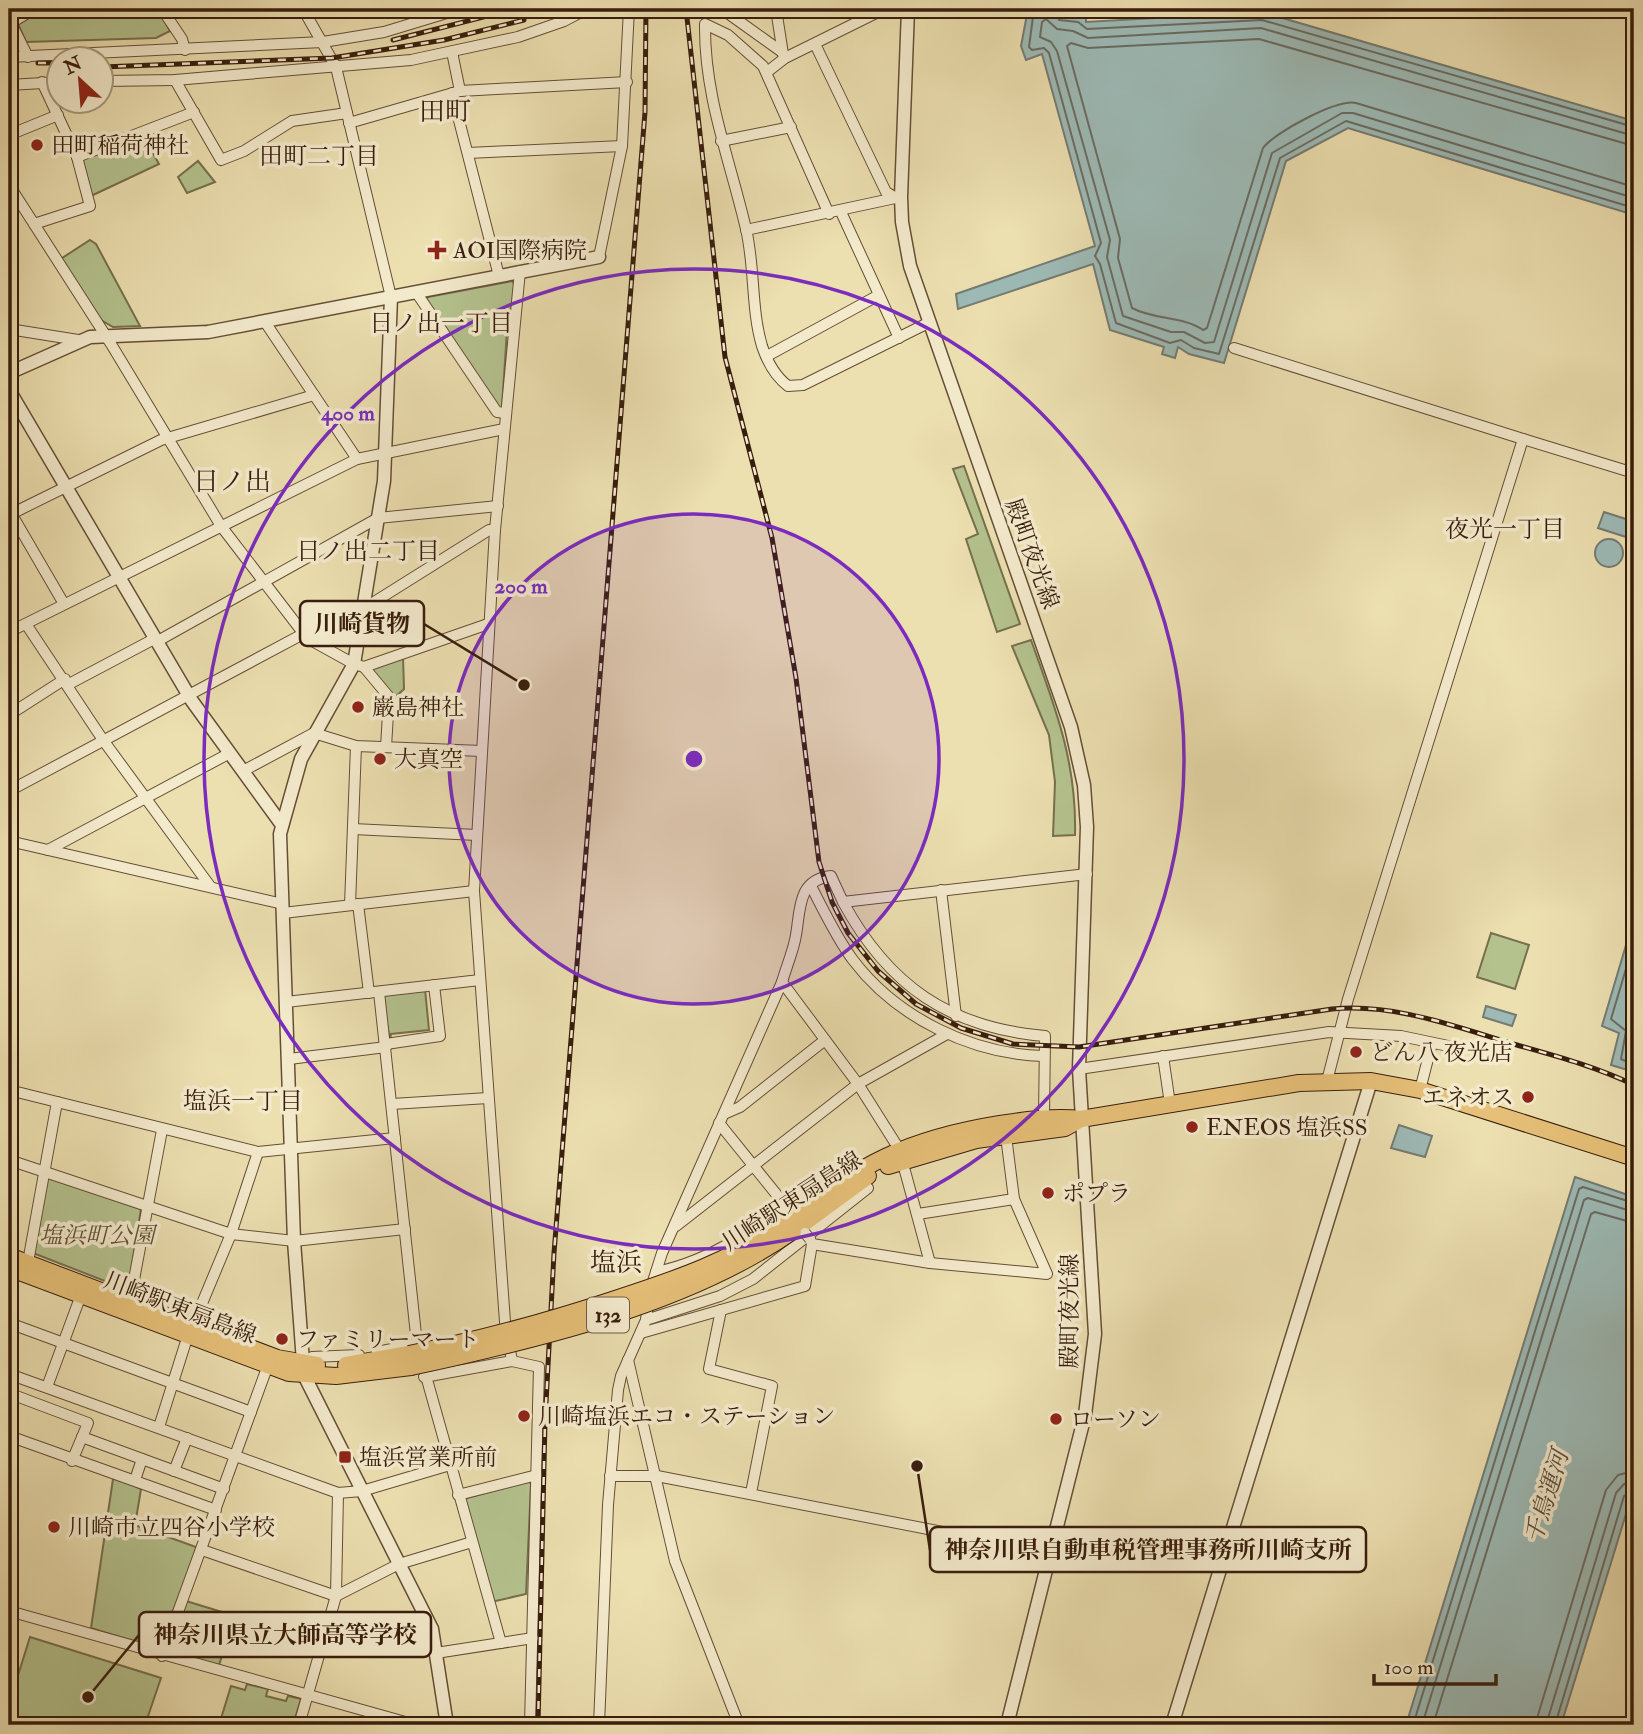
<svg xmlns="http://www.w3.org/2000/svg" width="1643" height="1734" font-family="'IM FELL Double Pica','Noto Serif JP',serif">
<rect width="100%" height="100%" fill="#ecdfb0"/>
<filter id="stains"><feTurbulence type="fractalNoise" baseFrequency=".00286" numOctaves="4"/><feColorMatrix values="0 0 0 0 .2 0 0 0 0 .09 0 0 0 0 .02 0 0 0 .5 -.17"/></filter>
<radialGradient id="worn" r=".72"><stop offset=".6" stop-color="#630" stop-opacity="0"/><stop offset="1" stop-color="#630" stop-opacity=".3"/></radialGradient>
<g fill="#b4c28e" stroke="#76704e" stroke-width="2">
<path d="M38 9H158L170 31 156 38 26 42 18 24Z"/>
<path d="M144 137 159 164 93 195 90 193 79 160Z"/>
<path d="M198 161 215 182 187 193 178 177Z"/>
<path d="M90 240 96 244 140 326 113 327 101 320 59 260Z"/>
<path d="M512 281 515 285 507 330 502 408H498L425 301 428 297Z"/>
<path d="M964 466 1020 624 997 632 966 539 978 534 953 469Z"/>
<path d="M1031 640C1055 707 1077 762 1075 835L1053 836 1055 782 1049 735 1012 646Z"/>
<path d="M403 656 404 689 394 698 370 668Z"/>
<path d="M1491 933 1529 945 1515 989 1477 977Z"/>
<path d="M425 989 429 1030 391 1034 390 1040 382 998 387 993Z"/>
<path d="M50 1177 141 1209 128 1290 33 1253 46 1179Z"/>
<path d="M117 1477 141 1489 135 1525 196 1547 197 1550 158 1649 91 1628 113 1479Z"/>
<path d="M529 1481 531 1484 526 1594 491 1602 464 1502 467 1498Z"/>
<path d="M186 1601 235 1616 219 1665 171 1653 169 1648Z"/>
<path d="M30 1637 161 1678 145 1725H9V1704Z"/>
<path d="M247 1684 268 1689 266 1696 286 1701 288 1696 301 1699 293 1725H219L231 1686 245 1690Z"/>
</g>
<g fill="#9dbab6" stroke="#757b72" stroke-width="2">
<path d="M1028 9H1062L1063 18 1064 14 1086 15V22L1262 12 1634 121V215L1348 128 1286 161 1224 363 1189 354 1178 347 1175 358 1162 354 1164 347 1110 330 1093 264 958 309 956 294 1095 246 1042 54 1026 60 1021 46Z"/>
<path d="M1604 512 1632 521 1626 537 1598 528Z"/>
<circle cx="1609" cy="553" r="14"/>
<path d="M1634 918V1072L1611 1065 1619 1033 1602 1026Z"/>
<path d="M1486 1006 1516 1015 1512 1026 1483 1017Z"/>
<path d="M1399 1125 1432 1136 1425 1157 1391 1148Z"/>
<path d="M1575 1177 1634 1197V1488L1561 1725H1406Z"/>
</g>
<g fill="none" stroke-linecap="round" stroke-linejoin="round">
<g stroke="#6a6c62" stroke-width="2">
<path d="M1034 9 1029 47 1032 50 1044 48 1049 53 1101 243 1095 256 1100 264 1116 323 1170 343 1181 340 1194 348 1219 354 1280 158 1346 121 1634 208"/>
<path d="M1055 9 1059 20 1078 22 1087 29 1262 20 1634 127"/>
<path d="M1634 136 1261 28 1088 38 1073 31 1057 29 1046 19 1042 22 1040 37 1051 42 1057 51 1110 240 1107 257 1123 316 1171 332H1184L1205 343 1214 342 1272 153 1342 113H1353L1634 198"/>
<path d="M1634 146 1259 39 1088 48 1071 43 1067 46 1120 239 1118 258 1132 308C1154 320 1183 316 1203 330L1207 328 1263 148C1275 132 1337 99 1356 103L1634 187"/>
<path d="M1634 942 1611 1019 1626 1031 1621 1059 1634 1065"/>
<path d="M1413 1725 1579 1189 1583 1187 1634 1203"/>
<path d="M1422 1725 1584 1200 1588 1198 1634 1212"/>
<path d="M1433 1725 1591 1214 1595 1212 1634 1223"/>
<path d="M1535 1725 1606 1490 1618 1475 1634 1471"/>
<path d="M1546 1725 1616 1493 1624 1484 1634 1482"/>
<path d="M1555 1725 1624 1496 1634 1491"/>
</g>
<defs>
<g id="minor">
<path d="M162 9 182 39 185 50"/>
<path d="M303 9 336 67 391 297"/>
<path d="M722 9 782 52"/>
<path d="M776 9 783 54"/>
<path d="M9 19 28 57"/>
<path d="M11 23 34 9"/>
<path d="M815 44 886 192 896 198"/>
<path d="M452 52 460 91"/>
<path d="M9 57 323 42 384 32 460 9"/>
<path d="M767 72 785 58 884 9"/>
<path d="M175 80 221 160 244 151 292 121 347 113"/>
<path d="M102 81 175 80 411 60 518 37 564 21 587 9"/>
<path d="M9 85 60 82"/>
<path d="M452 93 499 276"/>
<path d="M349 123 460 91 627 82"/>
<path d="M9 135 58 115"/>
<path d="M721 141 791 127"/>
<path d="M468 153 622 146"/>
<path d="M77 157 194 112"/>
<path d="M9 185 111 344 221 526 307 638 354 664 364 667 488 624"/>
<path d="M841 212 899 338"/>
<path d="M829 214 763 66 728 35 705 24C704 96 730 160 746 229 755 267 751 309 762 346 767 361 776 377 788 386L803 385 928 323"/>
<path d="M34 224 90 206 77 157 42 82"/>
<path d="M746 230 900 197"/>
<path d="M599 257 622 146 629 9"/>
<path d="M520 271 495 530 474 891 505 1322 512 1361 539 1367 530 1725"/>
<path d="M416 292 497 412 506 413"/>
<path d="M265 322 357 459"/>
<path d="M9 329 78 340"/>
<path d="M1234 348 1523 439 1348 999 1327 1081"/>
<path d="M767 356 879 295"/>
<path d="M1523 439 1634 473"/>
<path d="M11 513 64 604"/>
<path d="M9 515 161 440 314 395"/>
<path d="M26 624 103 740 210 886"/>
<path d="M9 632 357 459 504 429"/>
<path d="M312 641 489 530H495"/>
<path d="M156 642 378 518 498 506"/>
<path d="M364 667 389 697 386 747"/>
<path d="M69 684 154 639"/>
<path d="M9 715 65 679"/>
<path d="M243 771 314 733 356 746 482 751"/>
<path d="M9 791 303 634"/>
<path d="M353 829 477 835"/>
<path d="M9 841 283 904"/>
<path d="M48 850 230 753"/>
<path d="M811 886C824 911 836 937 853 960 897 1018 972 1054 1043 1056"/>
<path d="M941 890 956 1016"/>
<path d="M843 902C888 985 949 1028 1045 1036L1044 1118"/>
<path d="M358 904 369 993"/>
<path d="M350 905 356 746"/>
<path d="M283 913 474 891"/>
<path d="M782 982 858 1084 899 1149 930 1263"/>
<path d="M379 992 417 1344 501 1643"/>
<path d="M286 1002 480 980"/>
<path d="M386 1044 440 1036 434 985"/>
<path d="M1163 1056 1170 1104"/>
<path d="M289 1059 386 1047"/>
<path d="M1079 1069 1329 1032 1401 1036 1453 1047"/>
<path d="M9 1090 258 1152 395 1138"/>
<path d="M1420 1090 1432 1043"/>
<path d="M392 1104 488 1098"/>
<path d="M724 1114 740 1107 825 1040"/>
<path d="M719 1123 785 1205"/>
<path d="M9 1160 231 1234 294 1241 405 1229"/>
<path d="M918 1214 1014 1199"/>
<path d="M676 1226 858 1084 947 1034"/>
<path d="M810 1239 812 1244 930 1263 1047 1274 1014 1199 1006 1136"/>
<path d="M28 1262 57 1102"/>
<path d="M656 1272C722 1259 772 1215 824 1175L836 1182"/>
<path d="M130 1301 162 1130"/>
<path d="M721 1310 709 1369 772 1386 751 1493"/>
<path d="M646 1320 720 1296 753 1279 868 1188"/>
<path d="M9 1323 251 1412"/>
<path d="M193 1325 231 1234 258 1152"/>
<path d="M641 1333 805 1286 812 1244"/>
<path d="M377 1352 417 1344"/>
<path d="M628 1360 675 1561 739 1725"/>
<path d="M305 1361 312 1357 359 1355"/>
<path d="M9 1374 338 1493 362 1491 450 1465"/>
<path d="M424 1377 512 1361"/>
<path d="M47 1387 81 1295"/>
<path d="M9 1400 11 1394 88 1423 72 1461"/>
<path d="M159 1427 188 1335"/>
<path d="M9 1436 216 1510"/>
<path d="M82 1437 224 1489"/>
<path d="M174 1471 187 1438"/>
<path d="M610 1476H657L1050 1553"/>
<path d="M135 1480 142 1459"/>
<path d="M458 1495 537 1475"/>
<path d="M202 1550 336 1596 399 1564 472 1542"/>
<path d="M9 1611 416 1725"/>
<path d="M436 1653 533 1638"/>
<path d="M162 1656 268 1365"/>
<path d="M299 1725 336 1596 338 1493"/>
<path d="M599 1725 608 1505 618 1390 621 1376 646 1320 649 1294 662 1253 782 982C786 968 792 954 795 940 801 914 795 880 831 876L843 902 1087 874"/>
</g>
<g id="tertiary">
<path d="M908 9 901 197 902 222 910 266 1071 727 1084 785 1087 827 1079 1069 1095 1334 1085 1415 1007 1725"/>
<path d="M391 297 384 481 354 664 301 759 280 834 294 1241 304 1375 432 1629 447 1725"/>
<path d="M9 373 90 337 208 332 599 257"/>
<path d="M9 390 192 701 282 825"/>
<path d="M1172 1725 1371 1081"/>
</g>
<g id="trunk">
<path d="M888 1166 976 1140 1065 1128 1081 1119"/>
<path d="M787 1221C860 1164 907 1139 1000 1124 1027 1120 1053 1116 1081 1119L1299 1083 1371 1081 1420 1090 1634 1158"/>
<path d="M793 1231 868 1176"/>
<path d="M9 1256 277 1358 317 1365"/>
<path d="M9 1268 289 1373 336 1376 411 1367"/>
<path d="M346 1365 409 1354"/>
</g>
</defs>
<use href="#minor" stroke="#654e36" stroke-width="12"/>
<use href="#tertiary" stroke="#654e36" stroke-width="15"/>
<use href="#trunk" stroke="#381d0d" stroke-width="18"/>
<use href="#minor" stroke="#f3eacc" stroke-width="10"/>
<use href="#tertiary" stroke="#f3eacc" stroke-width="12"/>
<use href="#trunk" stroke="#e6c078" stroke-width="16"/>
<defs>
<g id="rail">
<path d="M686 9 725 357 772 538 796 678 819 862 832 902 848 933 878 971 916 1004 961 1028 1013 1044 1079 1047 1332 1009C1395 1003 1456 1027 1517 1045 1556 1056 1597 1067 1634 1085"/>
<path d="M393 40 515 9"/>
<path d="M38 63H60"/>
<path d="M102 67 332 58 444 40 524 20"/>
<path d="M538 1725 545 1422 554 1253 645 112 646 9"/>
</g>
</defs>
<use href="#rail" stroke="#381d0d" stroke-width="5"/>
<use href="#rail" stroke="#f3eacc" stroke-width="2.5" stroke-dasharray="8" stroke-linecap="butt"/>
<defs>
<path id="minor-bridge" d="M805 1233 810 1239"/>
<g id="trunk-bridge">
<path d="M409 1354C479 1340 545 1322 612 1300 674 1280 734 1260 787 1221"/>
<path d="M411 1367C536 1340 687 1305 793 1231"/>
</g>
</defs>
<use href="#minor-bridge" stroke="#654e36" stroke-width="12" stroke-linecap="butt"/>
<use href="#trunk-bridge" stroke="#381d0d" stroke-width="18" stroke-linecap="butt"/>
<use href="#minor-bridge" stroke="#f3eacc" stroke-width="10"/>
<use href="#trunk-bridge" stroke="#e6c078" stroke-width="16"/>
</g>
<circle cx="694" cy="759" r="245" fill="#7b2cbf" fill-opacity=".12"/>
<g fill="none" stroke="#7b2cbf" stroke-width="3.5">
<circle cx="694" cy="759" r="245"/>
<circle cx="694" cy="759" r="490"/>
</g>
<g fill="#8f2418" stroke="#f3eacc" stroke-width="2.5">
<circle cx="37" cy="145" r="7"/>
<path d="M433.5 239.5h7v7h7v7h-7v7h-7v-7h-7v-7h7z"/>
<circle cx="358" cy="707" r="7"/>
<circle cx="380" cy="759" r="7"/>
<circle cx="1356" cy="1052" r="7"/>
<circle cx="1528" cy="1097" r="7"/>
<circle cx="1192" cy="1127" r="7"/>
<circle cx="1048" cy="1193" r="7"/>
<circle cx="282" cy="1339" r="7"/>
<circle cx="524" cy="1416" r="7"/>
<circle cx="1056" cy="1419" r="7"/>
<rect x="338" y="1450" width="14" height="14" rx="3.5"/>
<circle cx="54" cy="1527" r="7"/>
</g>
<g text-anchor="middle" dominant-baseline="central" stroke-width="7" stroke-linejoin="round" paint-order="stroke">
<rect fill="#f3eacc" stroke="#705a46" stroke-width="2" x="587" y="1297.5" width="42" height="35" rx="5"/>
<g font-size="21" font-weight="bold" fill="#381d0d">
<text x="608" y="1315">132</text>
</g>
<g font-size="23" fill="#381d0d" stroke="#f3eacc" text-anchor="start">
<text x="51" y="145">田町稲荷神社</text>
<text x="453" y="250">AOI国際病院</text>
<text x="372" y="707">巌島神社</text>
<text x="394" y="759">大真空</text>
<text x="1370" y="1052">どん八 夜光店</text>
<text x="1514" y="1097" text-anchor="end">エネオス</text>
<text x="1206" y="1127">ENEOS 塩浜SS</text>
<text x="1062" y="1193">ポプラ</text>
<text x="296" y="1339">ファミリーマート</text>
<text x="538" y="1416">川崎塩浜エコ・ステーション</text>
<text x="1070" y="1419">ローソン</text>
<text x="359" y="1457">塩浜営業所前</text>
<text x="68" y="1527">川崎市立四谷小学校</text>
</g>
<g font-size="23" fill="#381d0d" stroke="#f3eacc">
<text transform="translate(1032 554) rotate(70)">殿町夜光線</text>
<text transform="translate(792 1201) rotate(-33)">川崎駅東扇島線</text>
<text transform="translate(180 1308) rotate(21)">川崎駅東扇島線</text>
<text transform="translate(1069 1311) rotate(-90)">殿町夜光線</text>
</g>
<g font-size="23" font-style="italic" fill="#5d4f34" stroke="#f3eacc">
<text x="97" y="1235">塩浜町公園</text>
</g>
<g font-size="24" fill="#381d0d" stroke="#f3eacc">
<text x="319" y="156">田町二丁目</text>
<text x="441" y="323">日ノ出一丁目</text>
<text x="1505" y="529">夜光一丁目</text>
<text x="368" y="551">日ノ出二丁目</text>
<text x="243" y="1101">塩浜一丁目</text>
</g>
<g font-size="24" font-style="italic" fill="#564c40" stroke="#f3eacc">
<text transform="translate(1547 1497) rotate(-73)">千鳥運河</text>
</g>
<g font-size="26" fill="#381d0d" stroke="#f3eacc">
<text x="445" y="112">田町</text>
<text x="232" y="482">日ノ出</text>
<text x="616" y="1263">塩浜</text>
</g>
</g>
<circle cx="694" cy="759" r="10" fill="#7b2cbf" stroke="#f3eacc" stroke-width="3.5"/>
<g font-size="21" text-anchor="middle" font-weight="bold" fill="#7b2cbf" stroke="#f3eacc" stroke-width="7" stroke-linejoin="round" paint-order="stroke">
<text x="348" y="420">400 m</text>
<text x="521" y="593">200 m</text>
</g>
<path fill="none" stroke="#381d0d" stroke-width="2.5" d="M524 685L424 624M917 1466L930 1550M88 1697L139 1635"/>
<g fill="#381d0d" stroke="#f3eacc" stroke-width="2.5">
<circle cx="524" cy="685" r="7"/>
<circle cx="917" cy="1466" r="7"/>
<circle cx="88" cy="1697" r="7"/>
</g>
<g fill="#f3eacc" stroke="#381d0d" stroke-width="2.5">
<rect x="300" y="601" width="124" height="45" rx="7"/>
<rect x="930" y="1527" width="436" height="45" rx="7"/>
<rect x="139" y="1612" width="292" height="45" rx="7"/>
</g>
<g font-size="24" text-anchor="middle" font-weight="bold" fill="#381d0d">
<text x="362" y="632">川崎貨物</text>
<text x="1148" y="1558">神奈川県自動車税管理事務所川崎支所</text>
<text x="285" y="1643">神奈川県立大師高等学校</text>
</g>
<rect width="1643" height="1734" fill="none" stroke="#ecdfb0" stroke-width="35"/>
<rect x="10" y="10" width="1622" height="1713" fill="none" stroke="#381d0d" stroke-width="3.5"/>
<rect x="18" y="18" width="1608" height="1699" fill="none" stroke="#381d0d" stroke-width="2"/>
<g transform="translate(80 80) rotate(334)"><circle r="33" fill="#f3eacc" stroke="#a89880" stroke-width="2"/>
<path d="M0-5L12 26L0 18L-12 26Z" fill="#8f2418"/>
<text y="-10" font-size="19" font-weight="bold" text-anchor="middle" fill="#381d0d">N</text>
</g>
<path d="M1374 1674v10h122v-10" fill="none" stroke="#381d0d" stroke-width="3.5"/>
<text x="1384" y="1674" font-size="21" fill="#381d0d" stroke="#f3eacc" stroke-width="5" paint-order="stroke">100 m</text>
<rect width="100%" height="100%" filter="url(#stains)"/>
<rect width="100%" height="100%" fill="url(#worn)"/>
</svg>
